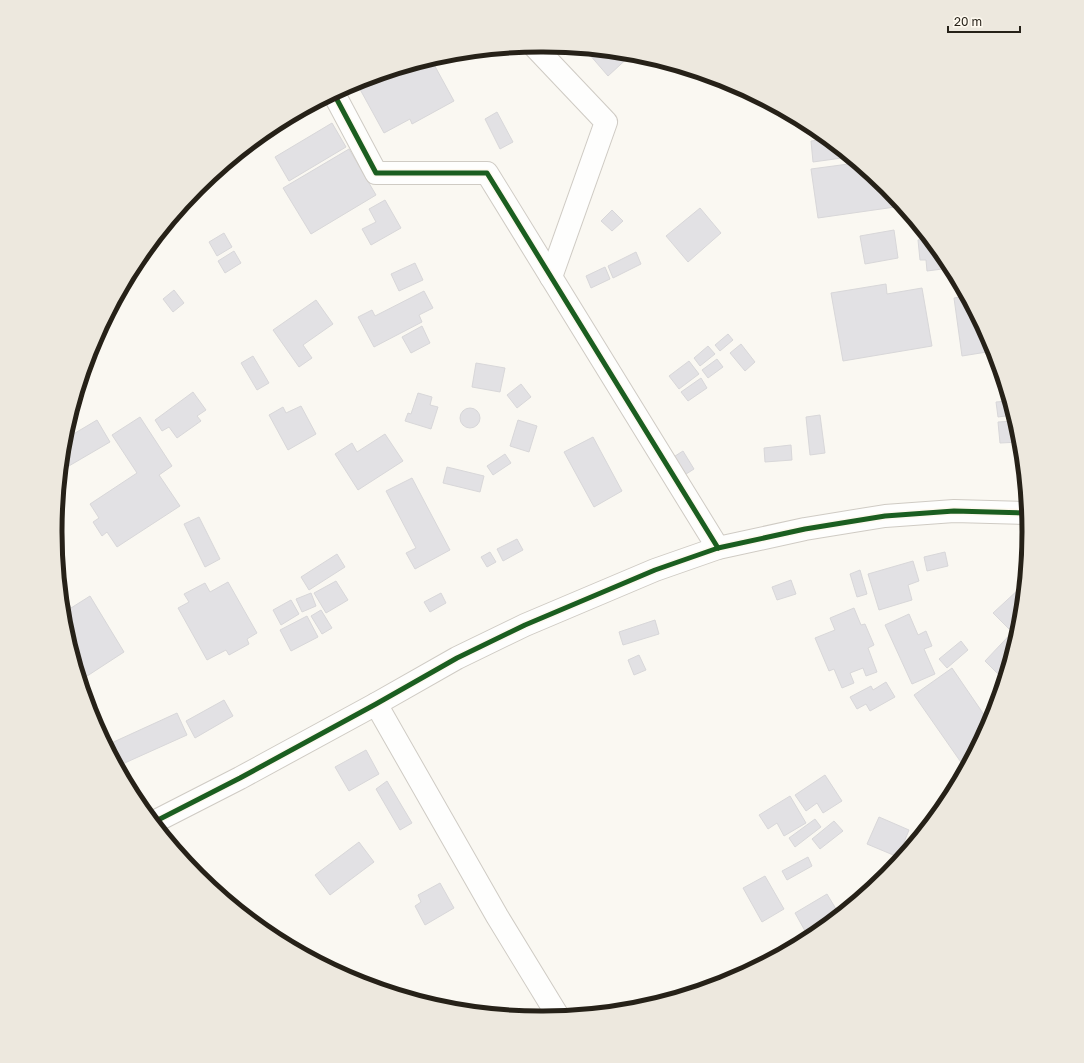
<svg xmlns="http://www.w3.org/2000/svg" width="1084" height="1063" font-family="'Golos Text',sans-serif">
<rect width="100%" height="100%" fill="#faf8f2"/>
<g fill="#e2e1e4" stroke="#d8d7d9">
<path d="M498 49 487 56 483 51Z"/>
<path d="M593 50 632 54 608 76 589 54Z"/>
<path d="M447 54H455L443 60 441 56Z"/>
<path d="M431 59 454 101 412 124 410 119 384 133 356 82Z"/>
<path d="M497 112 513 142 500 149 485 119Z"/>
<path d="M332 123 346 147 289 181 275 157Z"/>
<path d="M826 139 849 157 813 162 811 141Z"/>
<path d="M349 149 376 195 311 234 283 188Z"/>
<path d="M856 163 886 188 902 206 818 218 811 169Z"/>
<path d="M385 200 401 228 371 245 362 229 376 222 369 209Z"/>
<path d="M700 208 721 233 688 262 666 236Z"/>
<path d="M612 210 623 221 612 231 601 221Z"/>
<path d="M894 230 898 258 865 264 860 236Z"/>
<path d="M224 233 232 247 217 256 209 242Z"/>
<path d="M928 238 947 261 950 268 927 271 926 260H920L918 240Z"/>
<path d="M234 251 241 263 225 273 218 261Z"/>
<path d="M636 252 641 264 613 278 608 266Z"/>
<path d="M415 263 423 280 399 291 391 274Z"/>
<path d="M605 267 610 279 591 288 586 276Z"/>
<path d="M886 284 887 294 922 288 932 346 843 361 831 293Z"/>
<path d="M174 290 184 303 173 312 163 299Z"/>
<path d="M424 291 433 308 419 315 422 322 374 347 358 317 372 310 375 316Z"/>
<path d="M965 296 992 346 993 351 962 356 954 298Z"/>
<path d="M316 300 333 324 303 345 312 358 299 367 273 330Z"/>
<path d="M422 326 430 343 411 353 402 337Z"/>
<path d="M728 334 733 340 720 351 715 345Z"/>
<path d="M741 344 755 362 745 371 730 353Z"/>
<path d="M708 346 715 354 700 366 694 358Z"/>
<path d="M253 356 269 383 257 390 241 363Z"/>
<path d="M717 359 723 367 708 378 702 370Z"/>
<path d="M689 361 699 374 679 389 669 376Z"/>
<path d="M476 363 505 368 500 392 472 387Z"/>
<path d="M701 378 707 388 688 401 681 392Z"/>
<path d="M521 384 531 397 517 408 507 395Z"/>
<path d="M193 392 206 410 197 416 201 421 177 438 169 427 162 431 155 420Z"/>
<path d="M418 393 432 397 430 405 438 407 431 429 405 421 408 413 411 414Z"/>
<path d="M1008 401 1013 415 998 417 996 402Z"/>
<path d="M301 406 316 434 288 450 269 415 283 407 286 413Z"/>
<circle cx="470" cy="418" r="10"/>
<path d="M820 415 825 453 810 455 806 417Z"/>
<path d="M140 417 172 466 159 475 180 506 117 547 107 532 102 536 93 522 99 518 90 504 137 473 112 435Z"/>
<path d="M97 420 110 442 62 470 65 439Z"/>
<path d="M518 420 537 426 529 452 510 446Z"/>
<path d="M1014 421 1019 437 1020 442 1000 443 998 422Z"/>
<path d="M385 434 403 461 358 490 335 454 352 443 357 452Z"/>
<path d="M593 437 622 491 594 507 564 452Z"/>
<path d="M791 445 792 460 765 462 764 448Z"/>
<path d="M683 451 694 469 683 476 672 458Z"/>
<path d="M505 454 511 463 493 475 487 466Z"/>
<path d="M447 467 484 476 480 492 443 483Z"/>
<path d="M412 478 450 550 415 569 406 553 416 548 386 491Z"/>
<path d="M199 517 220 559 205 567 184 524Z"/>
<path d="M517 539 523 550 503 561 497 549Z"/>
<path d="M490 552 496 562 487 567 481 557Z"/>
<path d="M945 552 948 566 927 571 924 557Z"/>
<path d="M337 554 345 567 309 590 301 577Z"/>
<path d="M913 561 919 581 908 585 912 600 879 610 868 574Z"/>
<path d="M860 570 867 594 857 597 850 574Z"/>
<path d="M791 580 796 594 777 600 772 587Z"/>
<path d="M336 581 348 600 326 613 314 593Z"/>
<path d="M228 582 257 633 247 639 249 644 229 655 226 650 207 660 178 608 189 602 184 594 205 583 210 592Z"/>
<path d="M1019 589 1022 593 1020 620 1009 629 993 613Z"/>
<path d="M311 593 316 606 302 612 296 599Z"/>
<path d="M441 593 446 603 430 612 424 602Z"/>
<path d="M90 596 124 652 81 680 65 626 63 605 68 602 71 608Z"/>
<path d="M291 600 299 614 281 625 273 610Z"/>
<path d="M854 608 861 625 865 624 874 645 868 648 877 672 866 676 863 668 850 673 854 683 842 688 834 669 829 671 815 638 835 630 830 618Z"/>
<path d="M321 610 332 628 322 634 311 616Z"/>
<path d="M909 614 918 635 926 631 932 646 924 649 935 674 912 684 885 625Z"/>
<path d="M307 616 318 637 291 651 280 630Z"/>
<path d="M655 620 659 634 623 645 619 632Z"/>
<path d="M1019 625V627L1003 679 985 661Z"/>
<path d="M961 641 968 650 947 668 939 659Z"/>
<path d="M639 655 646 670 634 675 628 660Z"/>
<path d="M952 668 989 722 965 768 914 695Z"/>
<path d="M886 682 895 697 870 711 866 704 857 709 850 697 871 686 873 690Z"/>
<path d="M224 700 233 716 195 738 186 721Z"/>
<path d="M90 709 101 728 98 729 92 717Z"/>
<path d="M177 713 187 735 118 766 107 745Z"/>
<path d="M366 750 379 774 349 791 335 767Z"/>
<path d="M825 775 842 801 823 813 817 803 806 811 795 795Z"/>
<path d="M387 781 412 823 400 830 376 789Z"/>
<path d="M790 796 806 823 784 836 777 823 768 829 759 815Z"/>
<path d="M879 817 909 830 898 857 867 844Z"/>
<path d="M815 819 821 827 795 847 789 838Z"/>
<path d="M834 821 843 831 820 849 812 839Z"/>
<path d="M359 842 374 862 330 895 315 875Z"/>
<path d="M808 857 812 866 787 880 782 871Z"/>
<path d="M765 876 784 909 762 922 743 888Z"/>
<path d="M440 883 454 908 425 925 415 906 421 902 418 895Z"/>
<path d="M827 894 839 914 809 938 795 913Z"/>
<path d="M803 937 805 940 783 952 782 950Z"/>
</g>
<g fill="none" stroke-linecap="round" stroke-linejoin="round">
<defs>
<g id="minor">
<path d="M534 46 606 122 551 277"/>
<path d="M334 94 376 173H487L718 548"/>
<path d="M376 704 497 916 558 1016"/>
<path d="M154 822 240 778 376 704 457 658 525 625 655 570 718 548 805 529 885 516 954 511 1027 513"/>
</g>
</defs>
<use href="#minor" stroke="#cfcbc4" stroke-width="24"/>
<use href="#minor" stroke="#fefefd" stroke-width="22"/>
<defs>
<g id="cycleway">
<path d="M334 94 376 173H487L718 548"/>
<path d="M154 822 240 778 376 704 457 658 525 625 655 570 718 548 805 529 885 516 954 511 1027 513"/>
</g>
</defs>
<use href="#cycleway" stroke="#fef9ef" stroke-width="8"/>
<use href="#cycleway" stroke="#1b5e20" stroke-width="5"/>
</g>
<path d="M0 0H1084V1063H0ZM541 52H543A479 479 0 0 1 1022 531V532A479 479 0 0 1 543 1011H541A479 479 0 0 1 62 532V531A479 479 0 0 1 541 52Z" fill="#ede8de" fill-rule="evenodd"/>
<path fill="none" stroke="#262118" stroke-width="5" d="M541 52H543A479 479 0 0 1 1022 531V532A479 479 0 0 1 543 1011H541A479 479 0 0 1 62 532V531A479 479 0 0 1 541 52Z"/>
<path d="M948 26v6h72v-6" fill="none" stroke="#262118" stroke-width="2"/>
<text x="954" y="26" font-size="12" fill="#262118" stroke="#fef9ef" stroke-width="3" paint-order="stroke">20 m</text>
</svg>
